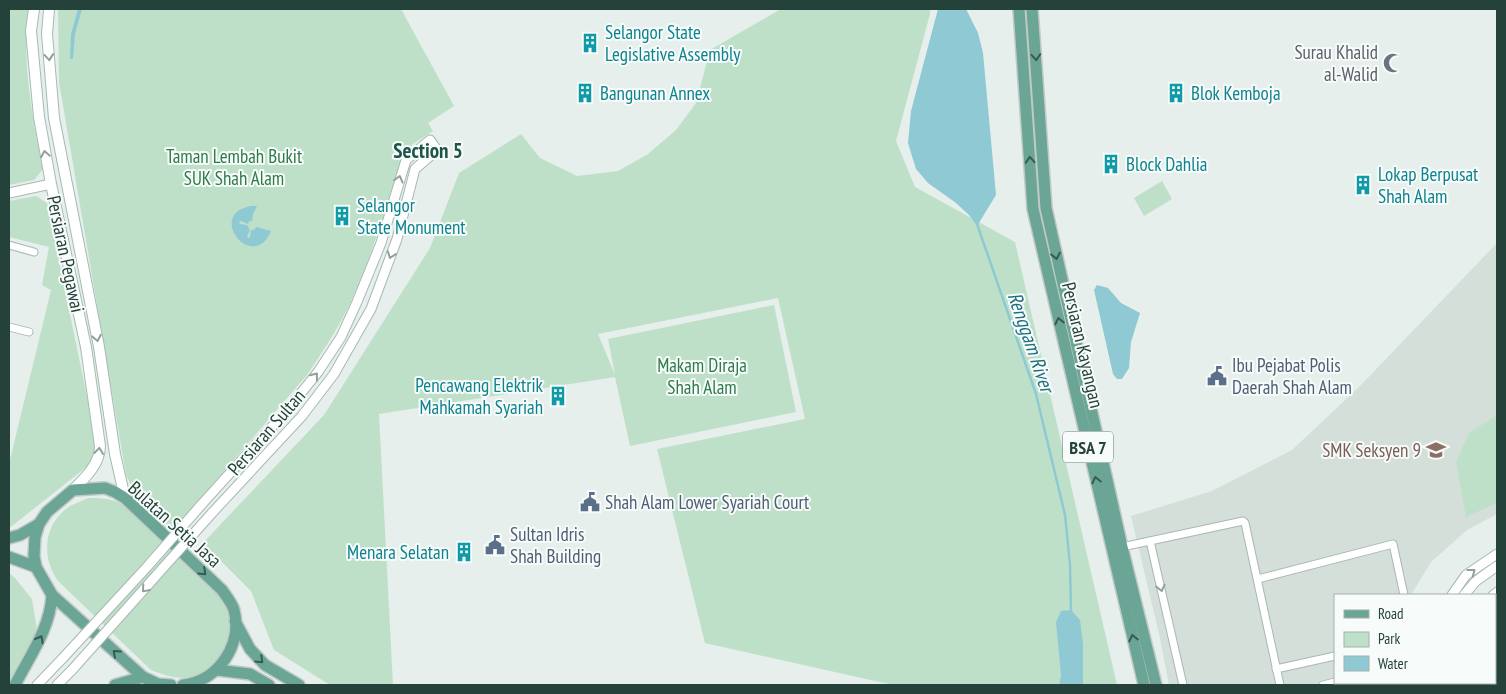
<svg xmlns="http://www.w3.org/2000/svg" width="1506" height="694" font-family="'PT Sans Narrow',sans-serif">
<rect width="100%" height="100%" fill="#e6efeb"/>
<path fill="#d4dfda" d="M1497 243V514L1467 530 1431 562 1411 595H1335V683H1431L1432 685H1169L1159 634 1131 516 1212 491 1292 450 1359 387Z"/>
<g fill="#bfe0c8">
<path d="M9 9H28C22 62 32 117 43 169L34 180 9 185Z"/>
<path d="M58 9H401L454 106 428 123 433 131 413 144 406 152C389 201 373 252 352 299 340 326 323 351 307 375L176 527 170 528C154 512 136 497 126 475L59 82Z"/>
<path d="M781 9H930V14L896 141 915 187 1015 242 1117 685H1083V644L1061 675 1059 685H893L705 643 657 449 805 419 778 298 598 334 615 375 608 339 774 305 796 412 630 446 615 377 379 414 393 685H330L274 650 251 591 203 543 324 415 430 248 459 173 521 134 540 158 577 176 618 171 648 154 676 130 696 103 710 50Z"/>
<path d="M1162 181 1172 199 1144 216 1134 198Z"/>
<path d="M36 196 47 203 97 445 89 465 12 526 9 527V464L51 290 42 285 49 247 9 237V201Z"/>
<path d="M1497 415V503L1466 517 1456 462 1469 433Z"/>
<path d="M88 498C109 498 118 500 136 512 154 529 171 546 189 562 203 575 222 589 229 608 237 629 228 652 211 666 191 683 174 679 151 670L58 581C41 557 43 524 70 506 76 503 82 501 88 498Z"/>
<path d="M9 573 15 578 32 599 37 630 22 666 11 685H9Z"/>
</g>
<g fill="#8ec9d4">
<path d="M78 9H82L75 34 73 59H71L70 58 71 34Z"/>
<path d="M938 9H966L978 33 983 53 996 195 977 226 969 215 956 203 928 183 916 169 908 143 911 111Z"/>
<path d="M251 206H257L253 214 252 221H249L248 224 241 221 239 222 240 224 247 225 250 230 247 236 248 238 250 237 251 230H254L256 227 271 231C253 274 205 214 251 206Z"/>
<path d="M1097 285 1108 288 1121 303 1140 313 1131 342 1129 368 1122 379H1117L1113 374 1094 290Z"/>
<path d="M1071 610 1080 620 1083 644V685H1059L1061 675 1056 622 1061 611Z"/>
</g>
<g fill="none" stroke-linecap="round" stroke-linejoin="round">
<path stroke="#8ec9d4" stroke-width="2.5" d="M977 224 1036 394 1065 515 1070 565 1071 612"/>
<defs>
<g id="minor">
<path d="M9 245 34 252"/>
<path d="M9 327 29 332"/>
<path d="M1150 541 1183 685"/>
<path d="M1122 547 1243 521 1245 523 1280 685"/>
<path d="M1258 579 1393 544 1404 595"/>
<path d="M1492 595 1497 591"/>
<path d="M1276 669 1335 656"/>
<path d="M1474 683V685"/>
<path d="M1323 685 1335 682"/>
</g>
<g id="tertiary">
<path d="M9 193 51 184"/>
<path d="M202 504 289 408 318 372 341 337 357 302 381 243 406 160 430 140 437 150 415 169 397 239 371 309 334 374 302 416 212 513"/>
<path d="M1452 595 1466 575 1497 554"/>
<path d="M1464 595 1476 581 1497 566"/>
<path d="M1441 683V685"/>
<path d="M1451 683V685"/>
<path d="M37 685 62 659"/>
<path d="M57 685 72 670"/>
</g>
<g id="secondary">
<path d="M34 9 31 31 39 117 51 184 86 347 100 446C100 464 85 478 73 490"/>
<path d="M49 9 47 34 54 118 99 347 115 454 125 498"/>
</g>
<g id="primary">
<path d="M1019 9 1033 209 1144 685"/>
<path d="M1032 9 1046 208 1122 547 1156 685"/>
<path d="M9 538 20 535 39 524"/>
<path d="M9 557 36 567"/>
<path d="M235 621 250 649 265 665 299 685"/>
<path d="M217 670 250 674 269 685"/>
<path d="M15 685C30 655 50 629 52 595"/>
<path d="M115 685 143 677"/>
<path d="M171 685 158 684 143 677 52 595 36 567 34 556 35 537 39 524 47 512 73 490 105 488 115 492 125 498 222 590C226 596 232 603 234 610 243 645 218 681 183 685"/>
</g>
</defs>
<use href="#minor" stroke="#a8b8b2" stroke-width="9"/>
<use href="#tertiary" stroke="#a8b8b2" stroke-width="11"/>
<use href="#secondary" stroke="#a4bbb3" stroke-width="12"/>
<use href="#primary" stroke="#c2cac8" stroke-width="14"/>
<use href="#minor" stroke="#fff" stroke-width="7"/>
<use href="#tertiary" stroke="#fff" stroke-width="9"/>
<use href="#secondary" stroke="#fff" stroke-width="10"/>
<use href="#primary" stroke="#6aa596" stroke-width="11"/>
<defs>
<g id="tertiary-bridge">
<path d="M62 659 146 568 202 504"/>
<path d="M72 670 212 513"/>
</g>
</defs>
<use href="#tertiary-bridge" stroke="#a8b8b2" stroke-width="11" stroke-linecap="butt"/>
<use href="#tertiary-bridge" stroke="#fff" stroke-width="9"/>
</g>
<defs><path id="oneway-chevron" d="M-2-3.5L2.5 0L-2 3.5" fill="none" stroke-width="1.6" stroke-linecap="round" stroke-linejoin="round" transform="scale(1.25)"/></defs>
<g stroke="#92a09c">
<use href="#oneway-chevron" transform="translate(49 57) rotate(85)"/>
<use href="#oneway-chevron" transform="translate(45 154) rotate(-100)"/>
<use href="#oneway-chevron" transform="translate(399 179) rotate(-75)"/>
<use href="#oneway-chevron" transform="translate(391 255) rotate(110)"/>
<use href="#oneway-chevron" transform="translate(97 338) rotate(79)"/>
<use href="#oneway-chevron" transform="translate(315 376) rotate(-52)"/>
<use href="#oneway-chevron" transform="translate(99 451) rotate(-84)"/>
<use href="#oneway-chevron" transform="translate(1472 572) rotate(-37)"/>
<use href="#oneway-chevron" transform="translate(1161 588) rotate(77)"/>
<use href="#oneway-chevron" transform="translate(145 589) rotate(131)"/>
</g>
<g stroke="#365b51">
<use href="#oneway-chevron" transform="translate(1036 57) rotate(86)"/>
<use href="#oneway-chevron" transform="translate(1030 160) rotate(-94)"/>
<use href="#oneway-chevron" transform="translate(1056 256) rotate(79)"/>
<use href="#oneway-chevron" transform="translate(1059 321) rotate(-103)"/>
<use href="#oneway-chevron" transform="translate(1096 480) rotate(-103)"/>
<use href="#oneway-chevron" transform="translate(203 572) rotate(43)"/>
<use href="#oneway-chevron" transform="translate(1133 638) rotate(-103)"/>
<use href="#oneway-chevron" transform="translate(40 639) rotate(-62)"/>
<use href="#oneway-chevron" transform="translate(116 653) rotate(-138)"/>
<use href="#oneway-chevron" transform="translate(260 660) rotate(44)"/>
</g>
<defs>
<symbol id="building-bare" viewBox="-9 -9 18 18"><path d="M-4-6H4V6H1V3H-1V6H-4ZM-2.5-4.3h1.7v1.8h-1.7ZM.8-4.3h1.7v1.8H.8ZM-2.5-1h1.7V.8h-1.7ZM.8-1h1.7V.8H.8Z" fill="#0f9aa8" stroke="#f7fbf9" stroke-width="2.5" paint-order="stroke"/></symbol>
<symbol id="mosque-bare" viewBox="-9 -9 18 18"><path d="M3.5-4.9A6 6 0 1 0 3.5 4.9A5 5 0 1 1 3.5-4.9Z" fill="#6b7280" stroke="#f7fbf9" stroke-width="2.5" paint-order="stroke"/></symbol>
<symbol id="civic-bare" viewBox="-9 -9 18 18"><path d="M-.6-6.5H3V-4.5H.6V-3L4-1V1h2V6H-6V1h2V-1L-.6-3ZM-1.2 2.5V6h2.4V2.5Z" fill="#5c6f8a" stroke="#f7fbf9" stroke-width="2.5" paint-order="stroke"/></symbol>
<symbol id="school-bare" viewBox="-9 -9 18 18"><path d="M0-5L7-2L0 1L-7-2ZM-4 1L0 2.5L4 1V4Q0 6-4 4Z" fill="#8d6e63" stroke="#f7fbf9" stroke-width="2.5" paint-order="stroke"/></symbol>
</defs>
<g fill-rule="evenodd">
<use href="#building-bare" x="576" y="29" width="28" height="28"/>
<use href="#mosque-bare" x="1379" y="49" width="28" height="28"/>
<use href="#building-bare" x="571" y="79" width="28" height="28"/>
<use href="#building-bare" x="1162" y="79" width="28" height="28"/>
<use href="#building-bare" x="1097" y="150" width="28" height="28"/>
<use href="#building-bare" x="1349" y="171" width="28" height="28"/>
<use href="#building-bare" x="328" y="202" width="28" height="28"/>
<use href="#civic-bare" x="1203" y="362" width="28" height="28"/>
<use href="#building-bare" x="544" y="382" width="28" height="28"/>
<use href="#school-bare" x="1422" y="436" width="28" height="28"/>
<use href="#civic-bare" x="576" y="488" width="28" height="28"/>
<use href="#civic-bare" x="481" y="531" width="28" height="28"/>
<use href="#building-bare" x="450" y="538" width="28" height="28"/>
</g>
<g text-anchor="middle" dominant-baseline="central" stroke-width="4" stroke-linejoin="round" paint-order="stroke">
<rect fill="#f7fbf9" stroke="#637a73" stroke-width="1" x="1063" y="431.5" width="50" height="31" rx="4"/>
<g font-size="18" font-weight="bold" fill="#24423a">
<text x="1088" y="447">BSA 7</text>
</g>
<g font-size="19" fill="#0d838f" stroke="#f7fbf9" text-anchor="start">
<text x="605" y="32">Selangor State<tspan x="605" dy="22">Legislative Assembly</tspan></text>
<text x="600" y="93">Bangunan Annex</text>
<text x="1191" y="93">Blok Kemboja</text>
<text x="1126" y="164">Block Dahlia</text>
<text x="1378" y="174">Lokap Berpusat<tspan x="1378" dy="22">Shah Alam</tspan></text>
<text x="357" y="205">Selangor<tspan x="357" dy="22">State Monument</tspan></text>
<text x="543" y="385" text-anchor="end">Pencawang Elektrik<tspan x="543" dy="22">Mahkamah Syariah</tspan></text>
<text x="449" y="552" text-anchor="end">Menara Selatan</text>
</g>
<g font-size="19" fill="#5b616d" stroke="#f7fbf9" text-anchor="end">
<text x="1378" y="52">Surau Khalid<tspan x="1378" dy="22">al-Walid</tspan></text>
</g>
<g font-size="19" fill="#2d7a4b" stroke="#f7fbf9">
<text x="234" y="156">Taman Lembah Bukit<tspan x="234" dy="22">SUK Shah Alam</tspan></text>
<text x="702" y="365">Makam Diraja<tspan x="702" dy="22">Shah Alam</tspan></text>
</g>
<g font-size="19" fill="#24423a" stroke="#f7fbf9">
<text transform="translate(66 254) rotate(78)">Persiaran Pegawai</text>
<text transform="translate(1083 345) rotate(77)">Persiaran Kayangan</text>
<text transform="translate(266 432) rotate(-49)">Persiaran Sultan</text>
<text transform="translate(175 524) rotate(42)">Bulatan Setia Jasa</text>
</g>
<g font-size="19" fill="#4e5e75" stroke="#f7fbf9" text-anchor="start">
<text x="1232" y="365">Ibu Pejabat Polis<tspan x="1232" dy="22">Daerah Shah Alam</tspan></text>
<text x="605" y="502">Shah Alam Lower Syariah Court</text>
<text x="510" y="534">Sultan Idris<tspan x="510" dy="22">Shah Building</tspan></text>
</g>
<g font-size="19" fill="#785e54" stroke="#f7fbf9" text-anchor="end">
<text x="1421" y="450">SMK Seksyen 9</text>
</g>
<g font-size="20" font-style="italic" fill="#1c6f80" stroke="#f7fbf9">
<text transform="translate(1031 342) rotate(71)">Renggam River</text>
</g>
<g font-size="21" font-weight="bold" fill="#1f5548" stroke="#f7fbf9">
<text x="428" y="150">Section 5</text>
</g>
</g>
<rect width="1506" height="694" fill="none" stroke="#24423a" stroke-width="20"/>
<rect x="1334" y="594" width="162" height="90" fill="#f7fbf9" stroke="#a3b1ad"/>
<rect x="1344" y="610" width="25" height="8" fill="#6aa596" stroke="#a3b1ad"/>
<text x="1378" y="619" font-size="15" fill="#24423a">Road</text>
<rect x="1344" y="632" width="25" height="15" fill="#bfe0c8" stroke="#a3b1ad"/>
<text x="1378" y="644" font-size="15" fill="#24423a">Park</text>
<rect x="1344" y="656" width="25" height="15" fill="#8ec9d4" stroke="#a3b1ad"/>
<text x="1378" y="669" font-size="15" fill="#24423a">Water</text>
</svg>
